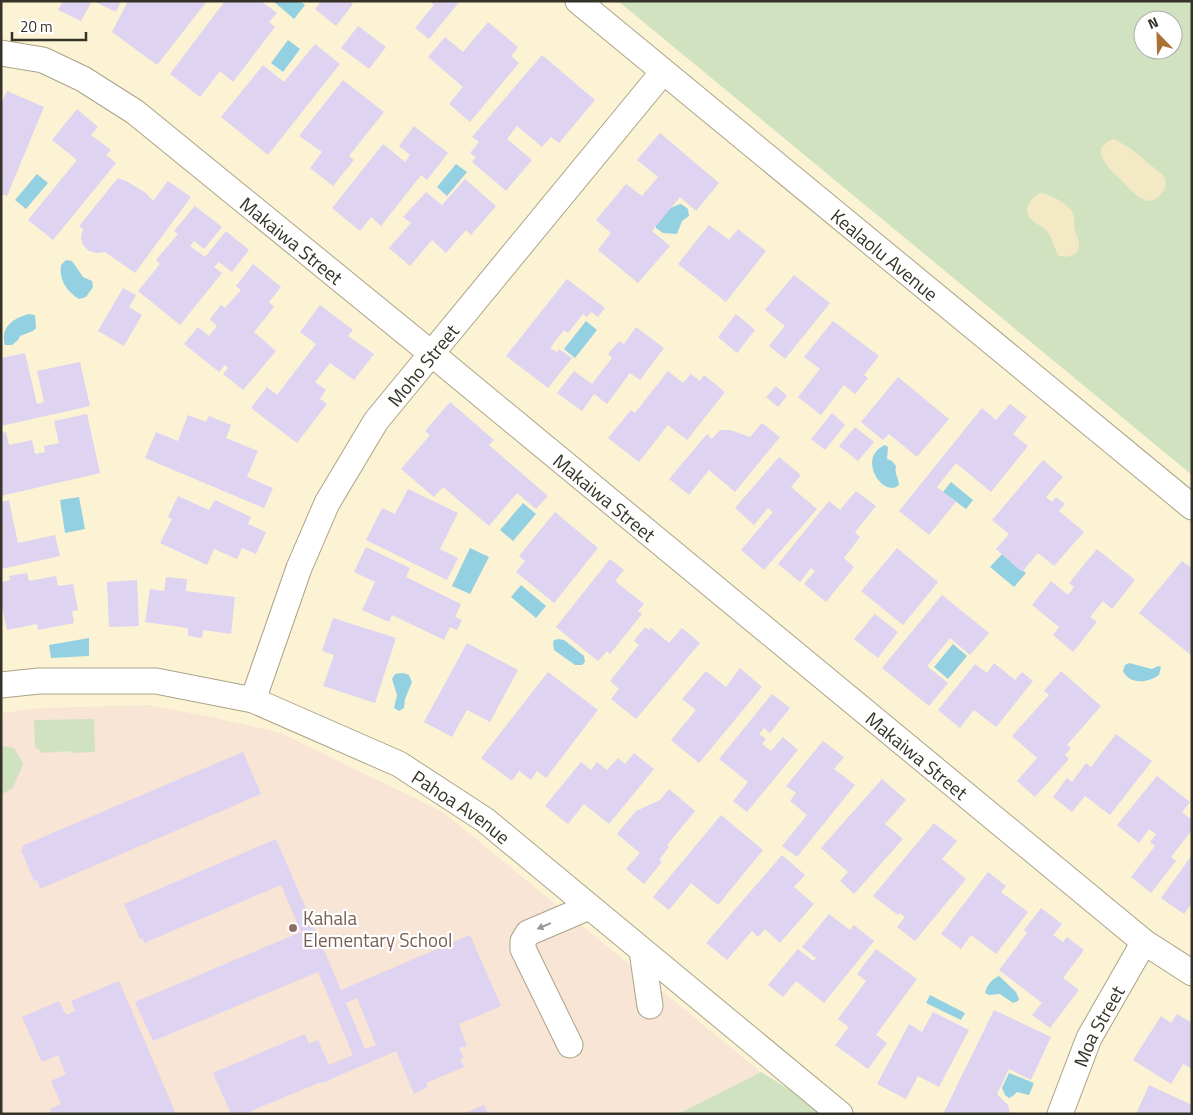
<svg xmlns="http://www.w3.org/2000/svg" width="1193" height="1115" font-family="'Titillium Web',sans-serif">
<rect width="100%" height="100%" fill="#fcf3d5"/>
<path fill="#f8e5d5" d="M149 705 216 718 281 733 443 812 761 1072 678 1114H1V713L41 708Z"/>
<g fill="#d1e2c0" fill-rule="evenodd">
<path d="M618 1H1192V475ZM1143 20H1173V50H1143Z"/>
<path d="M94 719 95 752 72 753 69 751 43 753 35 747 34 720Z"/>
<path d="M4 746 14 748 23 763C21 772 16 779 13 788L2 794 1 747Z"/>
<path d="M761 1072 829 1114H678Z"/>
</g>
<g fill="#f3e9c4">
<path d="M1114 139 1130 148 1164 176C1167 183 1166 188 1161 194 1158 198 1154 201 1148 201 1138 199 1128 187 1121 180 1110 169 1086 148 1114 139Z"/>
<path d="M1040 193C1050 194 1072 205 1074 216 1075 221 1073 226 1075 231 1076 236 1080 241 1079 246 1078 256 1066 259 1058 255 1054 247 1052 237 1046 230 1043 226 1037 225 1033 221 1021 212 1029 198 1040 193Z"/>
</g>
<g fill="#93d0e1">
<path d="M273 1H300L305 5 294 19Z"/>
<path d="M288 40 300 49 283 72 271 63Z"/>
<path d="M456 164 467 172 447 196 437 187Z"/>
<path d="M37 174 48 183 26 209 15 200Z"/>
<path d="M681 204 688 209 689 216 682 221 677 234 663 233 656 228 655 221C661 214 672 206 681 204Z"/>
<path d="M66 260 72 261 83 277 92 281 93 287 86 297 79 299C67 291 59 281 61 265Z"/>
<path d="M29 314 35 315 36 328 33 331 20 336 18 340 12 345H5C0 326 14 318 29 314Z"/>
<path d="M586 321 597 330 575 358 564 349Z"/>
<path d="M885 445 888 447 887 459 892 461 896 466C894 474 899 478 899 485 883 499 856 457 885 445Z"/>
<path d="M951 482 973 500 966 509 943 492Z"/>
<path d="M79 497 85 529 65 533 60 500Z"/>
<path d="M523 503 536 514 513 541 500 530Z"/>
<path d="M470 548 489 557 470 594 452 586Z"/>
<path d="M1003 553 1026 573 1014 587 990 567Z"/>
<path d="M521 585 546 606 536 618 511 597Z"/>
<path d="M89 638V656L51 658 49 645Z"/>
<path d="M559 639 564 640 584 656 585 662 582 665H575L554 650 553 643 554 640Z"/>
<path d="M953 644 967 656 948 679 934 667Z"/>
<path d="M1129 663 1152 669 1158 666 1161 667 1159 675C1148 683 1130 685 1123 671L1125 665Z"/>
<path d="M403 673 409 675 412 682 405 699 404 708 399 711 394 708 397 695 392 679 395 674Z"/>
<path d="M999 976 1016 992 1019 999 1018 1001 1013 1003 1000 994 989 995 985 993C987 985 991 980 999 976Z"/>
<path d="M930 995 965 1013 961 1020 926 1003Z"/>
<path d="M1009 1073 1034 1083 1029 1095 1017 1092 1013 1096 1009 1098 1005 1095 1002 1088Z"/>
</g>
<g fill="#ded3f0" fill-rule="evenodd">
<path d="M63 1H92L81 21 58 10Z"/>
<path d="M93 1H121L116 12Z"/>
<path d="M128 1H207L157 65 112 32Z"/>
<path d="M225 1H261L277 13 269 22 275 27 233 82 220 71 200 97 170 74Z"/>
<path d="M321 1H349L353 4 336 26 315 9Z"/>
<path d="M429 1H460L429 39 415 28 434 5Z"/>
<path d="M488 22 518 47 511 56 519 63 470 122 449 104 463 87 428 57 445 37 463 52Z"/>
<path d="M358 26 386 47 369 69 341 48Z"/>
<path d="M315 44 340 64 268 155 221 117 263 65 284 82Z"/>
<path d="M542 55 595 100 559 143 551 137 542 147 517 126 507 139 532 160 506 191 472 162 476 157 470 153 479 142 472 137Z"/>
<path d="M343 80 384 112 349 156 354 160 333 186 310 168 322 152 299 136Z"/>
<path d="M7 91 44 107 7 196 1 194V104Z"/>
<path d="M77 109 98 127 91 135 111 150 106 155 116 163 53 240 28 220 77 160 52 140Z"/>
<path d="M414 126 448 153 427 180 421 175 381 226 371 217 360 231 332 208 383 144 405 162 410 155 399 146Z"/>
<path d="M660 133 719 183 696 211 680 197 652 231 670 246 638 283 598 250 611 233 596 220 626 184 642 196 658 177 637 160Z"/>
<path d="M118 178 128 182 146 193 153 201 168 181 191 197 135 273 105 252 97 253 89 251 83 245 81 238 83 229 79 226Z"/>
<path d="M465 179 496 206 471 235 466 230 446 253 432 240 410 266 389 248 411 223 403 217 426 192 442 205Z"/>
<path d="M195 206 222 227 204 249 194 241 190 246 205 257 226 231 249 250 232 272 219 262 214 267 222 273 180 325 138 291 160 264 156 260 178 234 174 231Z"/>
<path d="M709 225 729 240 738 229 766 251 726 302 678 264Z"/>
<path d="M253 264 281 287 269 302 274 307 254 332 276 351 243 390 223 374 228 368 225 365 219 372 184 344 198 327 209 336 217 326 210 319 221 305 225 308 241 290 236 286Z"/>
<path d="M794 275 830 303 785 359 769 346 785 326 765 310Z"/>
<path d="M567 279 605 308 598 317 591 312 587 317 583 314 568 333 564 330 550 348 557 352 559 349 572 358 548 388 506 356Z"/>
<path d="M123 288 136 295 129 307 142 315 124 346 98 331Z"/>
<path d="M320 305 353 330 348 336 374 354 354 380 330 363 315 382 326 390 320 399 327 404 297 443 251 408 267 387 277 395 316 344 300 332Z"/>
<path d="M736 314 755 330 737 353 718 337Z"/>
<path d="M833 321 879 356 864 375 868 378 855 394 844 385 821 415 798 397 820 369 804 357Z"/>
<path d="M636 327 664 348 640 380 630 373 607 404 594 394 582 411 557 393 574 371 592 384 612 358 608 354 619 341 624 344Z"/>
<path d="M25 353 37 404 44 402 37 371 80 362 90 406 1 426V358Z"/>
<path d="M668 371 683 383 691 374 700 381 704 375 725 392 687 440 668 425 639 462 608 438 631 410 635 413Z"/>
<path d="M898 377 949 419 917 457 889 434 883 440 861 422Z"/>
<path d="M776 386 787 396 778 407 766 397Z"/>
<path d="M450 402 494 440 489 445 548 496 536 509 517 493 489 526 443 487 434 497 401 469 430 435 425 431Z"/>
<path d="M1010 404 1027 417 1013 434 1028 446 991 492 956 463 937 487 956 502 929 535 899 511 982 408 996 420Z"/>
<path d="M832 413 845 425 825 450 811 439Z"/>
<path d="M87 414 100 473 1 496V433L6 432 9 445 32 440 35 454 45 452 44 446 59 443 54 421Z"/>
<path d="M188 415 206 422 209 416 231 425 226 438 258 451 247 477 273 488 264 508 145 458 156 432 178 441Z"/>
<path d="M762 423 780 437 735 492 709 470 689 495 669 479 707 434 712 439 720 430H730L750 437Z"/>
<path d="M855 427 874 442 858 461 839 446Z"/>
<path d="M779 457 801 475 791 487 817 509 764 570 741 550 773 512 768 508 754 525 735 508Z"/>
<path d="M1043 460 1063 477 1046 497 1052 502 1056 497 1065 504 1059 511 1084 532 1054 566 1038 553 1022 572 996 549 1009 534 992 520Z"/>
<path d="M408 489 458 513 440 549 458 558 447 580 366 540 382 508 395 514Z"/>
<path d="M856 491 876 506 855 532 860 537 844 558 854 567 826 602 804 584 815 571 811 568 800 582 778 564 829 501 840 510Z"/>
<path d="M178 496 209 510 215 500 251 517 248 524 266 532 256 554 242 548 237 559 214 549 207 565 160 543 172 519 168 517Z"/>
<path d="M9 500 18 543 55 535 60 556 1 569V502Z"/>
<path d="M555 512 598 548 554 603 516 572 525 561 519 556Z"/>
<path d="M366 547 410 568 406 577 461 604 455 617 462 620 457 630 450 627 444 640 392 615 389 622 362 610 375 582 354 572Z"/>
<path d="M897 548 938 582 903 625 861 591Z"/>
<path d="M1097 549 1135 580 1112 609 1103 601 1090 617 1097 622 1073 652 1053 635 1059 627 1032 605 1051 581 1068 595 1074 587 1069 583Z"/>
<path d="M610 559 624 570 615 581 644 604 638 611 642 614 610 654 607 651 598 661 556 627Z"/>
<path d="M1182 561 1192 568V656L1139 613Z"/>
<path d="M27 573 29 581 56 576 58 586 73 584 78 610 72 611 74 623 38 630 37 624 7 630 1 602V582L10 580 9 576Z"/>
<path d="M166 577 187 579 186 591 235 597 231 634 203 630 202 638 188 636V628L145 622 150 589 164 591Z"/>
<path d="M137 580 139 626 109 627 107 582Z"/>
<path d="M942 595 989 633 970 655 950 638 927 666 948 683 929 706 882 668Z"/>
<path d="M875 614 898 632 878 658 854 639Z"/>
<path d="M333 618 396 638 375 703 323 686 334 655 322 651Z"/>
<path d="M645 627 649 630 651 628 669 643 682 628 700 643 636 719 611 699 619 689 610 681 639 645 634 641Z"/>
<path d="M467 643 518 670 490 722 467 710 452 737 424 722Z"/>
<path d="M994 663 1015 680 1022 672 1033 681 996 727 974 710 960 728 938 710 975 664 987 673Z"/>
<path d="M740 668 762 687 699 763 671 740 696 710 682 699 706 671 726 687Z"/>
<path d="M1061 671 1101 706 1067 745 1071 748 1065 755 1069 759 1035 797 1017 781 1037 758 1012 736 1049 695 1044 691Z"/>
<path d="M548 672 598 710 546 778 537 771 531 780 519 771 512 781 481 758Z"/>
<path d="M772 694 790 708 770 733 764 728 759 734 766 739 762 744 771 751 783 737 798 750 747 812 733 801 748 782 719 759Z"/>
<path d="M1116 734 1152 761 1110 815 1085 796 1072 812 1053 797 1067 778 1072 782 1086 763 1091 767Z"/>
<path d="M823 741 844 757 834 769 855 785 797 857 782 846 807 815 790 801 796 793 786 786Z"/>
<path d="M243 752 261 794 40 889 37 880 34 881 21 850 23 849 22 846Z"/>
<path d="M634 753 654 769 609 824 584 804 568 824 545 806 581 762 591 770 597 762 607 770 618 758 625 764Z"/>
<path d="M1157 776 1190 802 1182 812 1192 820V830L1171 857 1176 861 1151 893 1131 877 1155 846 1150 842 1156 834 1149 829 1139 843 1117 825Z"/>
<path d="M882 779 906 800 885 824 903 839 854 894 840 881 848 872 821 848Z"/>
<path d="M669 789 695 811 667 845 669 847 659 860 662 862 644 884 626 869 640 853 617 834 636 811 660 800Z"/>
<path d="M721 815 763 850 718 905 691 883 669 910 653 897Z"/>
<path d="M934 823 957 841 942 859 966 879 915 941 897 927 905 917 900 913 898 915 873 896Z"/>
<path d="M276 839 341 990 470 935 501 1006 459 1024 467 1046 459 1048 464 1058 460 1059 464 1067 426 1083 428 1087 414 1094 396 1051 322 1083 321 1082 244 1114H231L213 1073 305 1034 309 1044 318 1040 329 1065 353 1055 318 972 153 1041 135 1002 301 932 281 885 144 943 143 938 140 939 124 904ZM357 998 376 1045 365 1049 346 1003Z"/>
<path d="M782 855 805 875 794 887 814 904 780 943 765 929 758 937 752 931 727 960 706 943Z"/>
<path d="M1192 855V903L1184 914 1161 898Z"/>
<path d="M988 872 1006 886 1001 892 1028 912 996 954 971 935 961 949 941 934Z"/>
<path d="M1041 908 1062 924 1053 935 1063 942 1067 937 1084 950 1063 978 1079 990 1050 1028 1032 1015 1042 1003 999 970 1027 933 1024 930Z"/>
<path d="M829 914 850 930 854 925 874 941 824 1003 796 981 783 997 768 985 798 949 813 961 816 958 802 947Z"/>
<path d="M876 949 917 979 876 1035 887 1043 868 1069 835 1045 849 1027 838 1019 866 981 857 974Z"/>
<path d="M119 981 176 1114H52L50 1109 61 1104 51 1081 66 1074 58 1055 42 1062 22 1017 59 1001 66 1015 75 1011 71 1001Z"/>
<path d="M994 1010 1051 1037 1031 1080 1009 1069 997 1094 1008 1105 1010 1114H943Z"/>
<path d="M933 1012 969 1030 939 1087 918 1076 906 1099 877 1084 909 1024 922 1032Z"/>
<path d="M1177 1014 1192 1023V1069L1183 1064 1171 1084 1133 1060 1161 1016 1171 1023Z"/>
<path d="M1149 1085 1192 1105V1114H1136Z"/>
<path d="M484 1105 488 1114H463Z"/>
</g>
<g fill="none" stroke-linecap="round" stroke-linejoin="round">
<defs>
<g id="minor">
<path id="s1" d="M578 1 1192 507"/>
<path id="s2" d="M1 53 43 60 83 79 135 112 432 354 1144 942 1192 973"/>
<path id="s3" d="M1 685 39 681H156L253 700 399 764 485 820 840 1114"/>
<path id="s4" d="M253 700 299 568 327 503 376 421 663 72"/>
<path d="M642 951 650 1006"/>
<path d="M570 1045 523 949V941L528 933 589 907"/>
<path id="s5" d="M1060 1114 1089 1038 1144 942"/>
</g>
</defs>
<use href="#minor" stroke="#aba387" stroke-width="27"/>
<use href="#minor" stroke="#fff" stroke-width="25"/>
</g>
<defs><path id="oneway-solid" d="M-6-.8H1V-3.2L6.5 0L1 3.2V.8H-6Z" transform="scale(1.25)"/></defs>
<use fill="#9a9893" href="#oneway-solid" transform="translate(544 926) rotate(157)"/>
<circle fill="#8d6e63" stroke="#fff" stroke-width="2" cx="293" cy="928" r="5"/>
<g text-anchor="middle" dominant-baseline="central" stroke-width="4.5" stroke-linejoin="round" paint-order="stroke">
<g font-size="19" fill="#353227" stroke="#fff">
<text stroke="none"><textPath href="#s2" startOffset="351">Makaiwa Street</textPath></text>
<text stroke="none"><textPath href="#s1" startOffset="398">Kealaolu Avenue</textPath></text>
<text stroke="none"><textPath href="#s4" startOffset="379">Moho Street</textPath></text>
<text stroke="none"><textPath href="#s2" startOffset="756">Makaiwa Street</textPath></text>
<text stroke="none"><textPath href="#s2" startOffset="1161">Makaiwa Street</textPath></text>
<text stroke="none"><textPath href="#s3" startOffset="489">Pahoa Avenue</textPath></text>
<text stroke="none"><textPath href="#s5" startOffset="96">Moa Street</textPath></text>
</g>
<g font-size="19" fill="#785e54" stroke="#fff" text-anchor="start">
<text x="303" y="917">Kahala<tspan x="303" dy="22">Elementary School</tspan></text>
</g>
</g>
<rect width="1193" height="1115" fill="none" stroke="#353227" stroke-width="5"/>
<g transform="translate(1158 35) rotate(337)"><circle r="24" fill="#ffffff" stroke="#aeada9"/>
<path d="M0-4L9 19L0 12L-9 19Z" fill="#ab7131"/>
<text y="-8" font-size="14" font-weight="bold" text-anchor="middle" fill="#353227">N</text>
</g>
<path d="M12 32v8h74v-8" fill="none" stroke="#353227" stroke-width="2.5"/>
<text x="20" y="32" font-size="15" fill="#353227" stroke="#ffffff" stroke-width="4" paint-order="stroke">20 m</text>
</svg>
